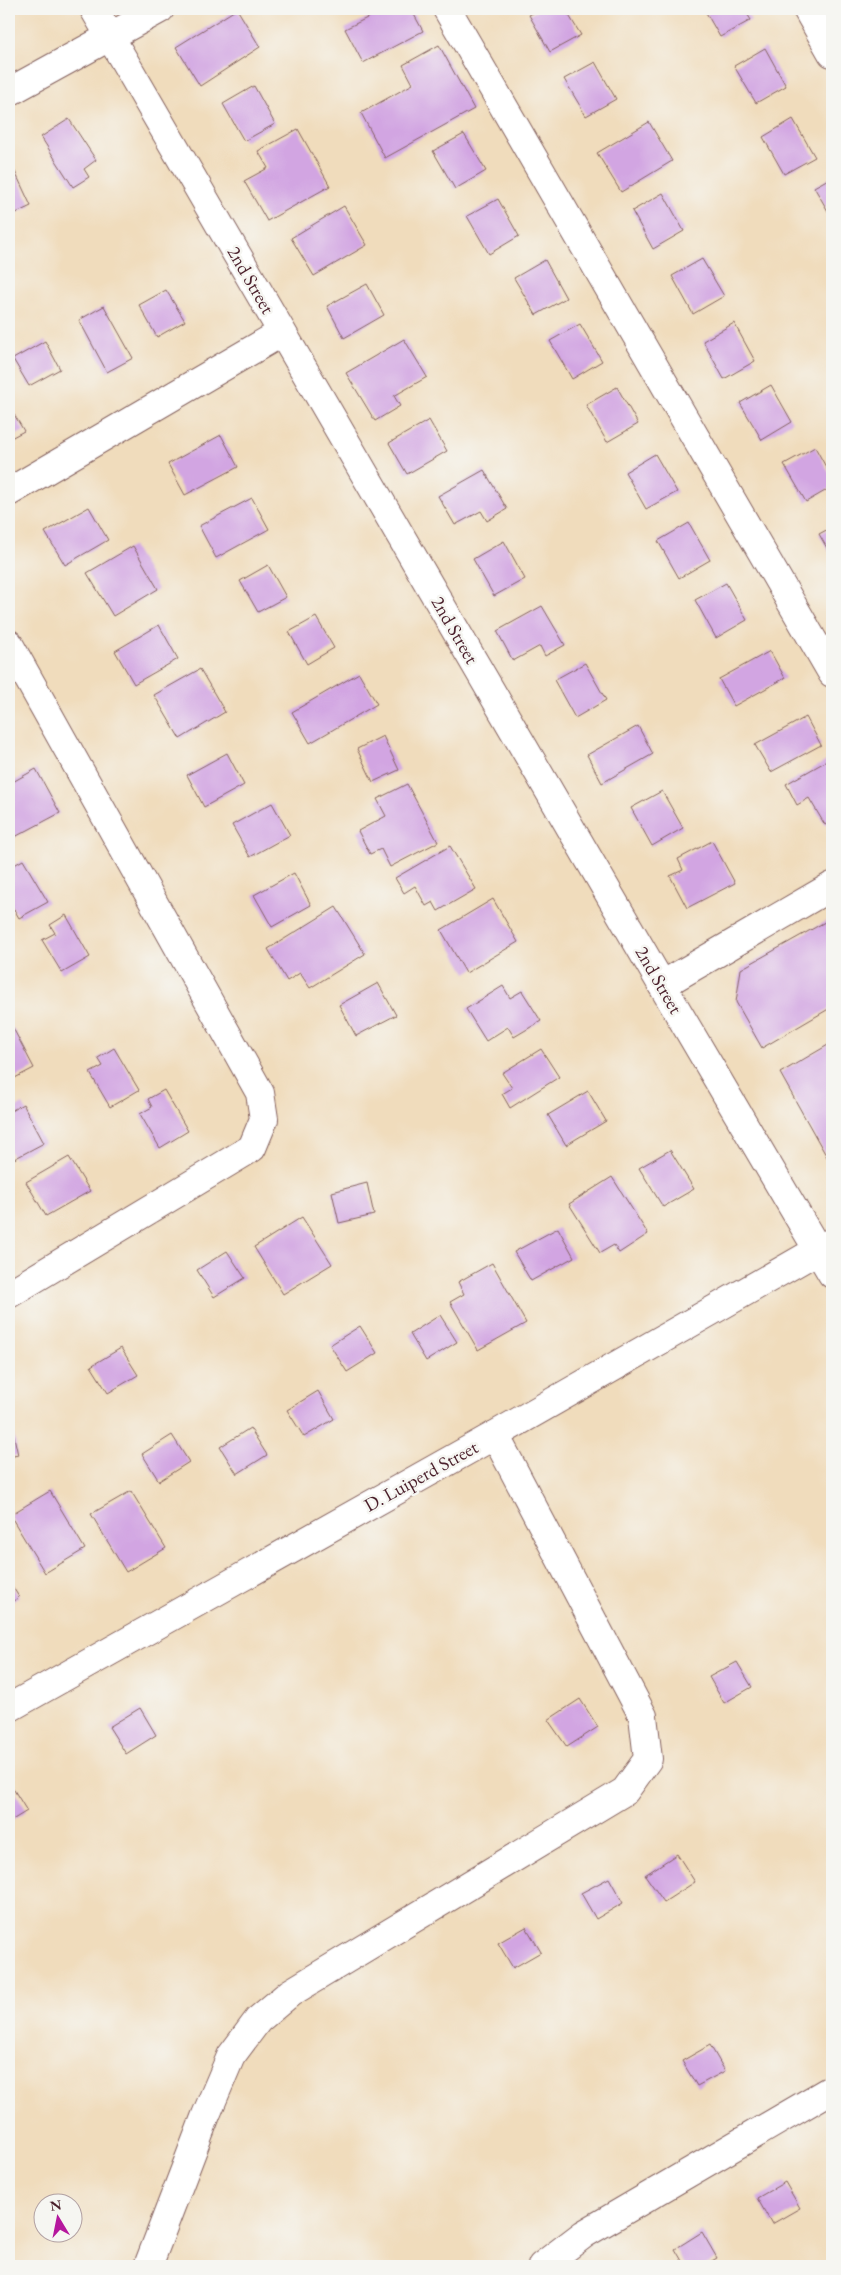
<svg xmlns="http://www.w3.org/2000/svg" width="841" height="2275" font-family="'EB Garamond',serif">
<rect width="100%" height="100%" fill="#f6f6f2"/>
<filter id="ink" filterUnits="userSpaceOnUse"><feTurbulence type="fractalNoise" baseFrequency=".02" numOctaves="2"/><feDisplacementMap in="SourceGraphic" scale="10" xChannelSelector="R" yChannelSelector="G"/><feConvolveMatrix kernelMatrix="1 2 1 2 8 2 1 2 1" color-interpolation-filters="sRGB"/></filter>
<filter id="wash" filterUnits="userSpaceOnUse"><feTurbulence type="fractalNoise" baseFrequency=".0096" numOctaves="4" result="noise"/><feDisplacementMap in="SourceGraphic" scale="20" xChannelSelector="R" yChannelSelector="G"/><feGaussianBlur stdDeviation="1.12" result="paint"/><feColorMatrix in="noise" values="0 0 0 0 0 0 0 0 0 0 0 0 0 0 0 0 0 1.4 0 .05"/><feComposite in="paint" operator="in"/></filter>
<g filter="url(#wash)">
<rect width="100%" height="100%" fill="#f0dcbc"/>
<g id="blocks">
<g fill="#d2a5e2">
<path d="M237 9 260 47 200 86 176 47Z"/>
<path d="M385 9H411L423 31 363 63 345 29Z"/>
<path d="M540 9H565L581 35 550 52 529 15Z"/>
<path d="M704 9H744L751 20 720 37Z"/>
<path d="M439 45 474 109 385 158 361 113 413 84 403 65Z"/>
<path d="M765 48 786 86 756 103 734 66Z"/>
<path d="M595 62 616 99 586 116 564 79Z"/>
<path d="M254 86 275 124 244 141 223 104Z"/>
<path d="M69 119 96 160 84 169 89 177 73 187 41 137Z"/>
<path d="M793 119 815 157 784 174 763 137Z"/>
<path d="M649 122 672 161 621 192 597 153Z"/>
<path d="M298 129 330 186 267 221 244 181 268 168 258 151Z"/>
<path d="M464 134 486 171 455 189 433 151Z"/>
<path d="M9 159 31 206 14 214 11 207 9 209Z"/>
<path d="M832 177V218L814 187Z"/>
<path d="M663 193 684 231 653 249 632 211Z"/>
<path d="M498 199 519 236 489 254 467 216Z"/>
<path d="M344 206 367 245 314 276 291 238Z"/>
<path d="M702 259 724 296 693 314 672 276Z"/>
<path d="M545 260 566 298 536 315 514 278Z"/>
<path d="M367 284 384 315 344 338 327 306Z"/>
<path d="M166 290 185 321 157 337 139 305Z"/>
<path d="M104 306 133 358 107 372 79 320Z"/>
<path d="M734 323 755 361 724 379 703 341Z"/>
<path d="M580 324 602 361 572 379 550 341Z"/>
<path d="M404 339 427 377 394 396 400 406 375 421 346 373Z"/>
<path d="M45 341 60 369 29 386 13 359Z"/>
<path d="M771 385 792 422 762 440 740 403Z"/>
<path d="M617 387 638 424 607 442 586 405Z"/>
<path d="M9 406 24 431 9 439Z"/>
<path d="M429 420 447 451 407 474 389 443Z"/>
<path d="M221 435 238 467 185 495 168 464Z"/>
<path d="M815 447 832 478V487L806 502 784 464Z"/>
<path d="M655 454 677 492 646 509 625 472Z"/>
<path d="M484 470 507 509 487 521 481 511 455 525 438 496Z"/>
<path d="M252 498 269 529 216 558 199 526Z"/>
<path d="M89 507 108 540 65 565 45 532Z"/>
<path d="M689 523 710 560 679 578 658 541Z"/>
<path d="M832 527V557L819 534Z"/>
<path d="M504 541 525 579 494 596 473 559Z"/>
<path d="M133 546 158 589 113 616 87 573Z"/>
<path d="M268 565 286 597 258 612 240 581Z"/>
<path d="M726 583 747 620 716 638 695 600Z"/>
<path d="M542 606 565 645 545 656 540 646 513 661 497 631Z"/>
<path d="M316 617 334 648 307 664 289 632Z"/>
<path d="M159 625 178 659 134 684 115 651Z"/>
<path d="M770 651 785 678 734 706 719 679Z"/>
<path d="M585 663 606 700 575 718 554 680Z"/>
<path d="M200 669 225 712 180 739 154 695Z"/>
<path d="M359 673 377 704 310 743 292 712Z"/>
<path d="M806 717 821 745 771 772 755 745Z"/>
<path d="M638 726 653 754 602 783 587 755Z"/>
<path d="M383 736 399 770 373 782 357 749Z"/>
<path d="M227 753 244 785 204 807 187 775Z"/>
<path d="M832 758V821L825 825 809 798 797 805 786 784Z"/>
<path d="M36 769 60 813 13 838 9 831V784Z"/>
<path d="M407 784 438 842 390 867 381 849 370 854 358 831 386 816 377 799Z"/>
<path d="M662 791 683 828 652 846 631 808Z"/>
<path d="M272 803 290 835 250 857 232 825Z"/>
<path d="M712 841 735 883 687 908 670 876 683 870 678 859Z"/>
<path d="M450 846 476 889 438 911 433 902 426 906 415 886 404 893 395 878Z"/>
<path d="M23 860 48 902 19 918 9 901V880L12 878 9 868Z"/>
<path d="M294 873 311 905 272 927 254 895Z"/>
<path d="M493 899 518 942 466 973 441 930Z"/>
<path d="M336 907 365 954 310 988 300 973 287 981 268 949Z"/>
<path d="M66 915 90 957 62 973 42 940 55 933 50 925Z"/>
<path d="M832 918V1007L762 1048 736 1002 741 969Z"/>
<path d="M378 983 396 1015 356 1036 339 1005Z"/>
<path d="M503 986 510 998 522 991 541 1021 514 1037 508 1027 486 1041 466 1009Z"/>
<path d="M13 1028 34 1068 9 1081V1030Z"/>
<path d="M828 1045H832V1166L780 1073Z"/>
<path d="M114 1048 139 1090 110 1107 90 1073 103 1066 98 1058Z"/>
<path d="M541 1049 559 1077 510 1108 502 1094 512 1088 502 1073Z"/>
<path d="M164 1090 188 1131 160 1148 140 1114 152 1107 148 1099Z"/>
<path d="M588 1091 606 1121 566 1145 548 1115Z"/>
<path d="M23 1104 44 1143 14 1159 9 1149V1112Z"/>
<path d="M670 1150 694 1189 663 1207 639 1168Z"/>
<path d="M69 1157 90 1191 46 1216 26 1182Z"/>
<path d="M612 1177 648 1234 619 1253 614 1245 600 1253 569 1204Z"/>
<path d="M367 1183 374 1215 339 1223 332 1192Z"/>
<path d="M302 1217 332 1264 283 1294 254 1247Z"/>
<path d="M558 1228 574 1257 531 1281 514 1252Z"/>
<path d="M227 1251 245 1278 214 1297 197 1270Z"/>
<path d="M492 1263 526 1323 478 1350 450 1302 464 1294 458 1282Z"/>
<path d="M440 1315 457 1342 426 1361 410 1334Z"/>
<path d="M360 1326 377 1353 347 1372 330 1345Z"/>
<path d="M121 1348 138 1375 108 1393 91 1366Z"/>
<path d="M318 1391 334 1419 304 1437 287 1410Z"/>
<path d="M11 1423 18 1455 9 1457V1424Z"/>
<path d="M250 1428 267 1455 237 1474 220 1447Z"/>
<path d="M172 1435 189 1462 159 1481 142 1454Z"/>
<path d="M50 1491 85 1549 45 1573 10 1515Z"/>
<path d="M131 1491 166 1548 126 1572 91 1514Z"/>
<path d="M9 1581 19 1597 9 1604Z"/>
<path d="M737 1662 752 1687 724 1703 709 1677Z"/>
<path d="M580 1699 598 1727 567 1747 548 1720Z"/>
<path d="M140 1708 156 1735 126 1754 109 1727Z"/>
<path d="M9 1782 27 1811 9 1822Z"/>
<path d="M677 1854 695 1882 664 1902 645 1875Z"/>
<path d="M609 1878 623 1903 596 1919 581 1893Z"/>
<path d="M526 1927 541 1952 513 1968 498 1943Z"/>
<path d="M710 2045 725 2071 697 2086 682 2061Z"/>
<path d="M785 2182 800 2208 772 2224 757 2198Z"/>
<path d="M702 2232 717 2258 703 2266H685L675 2249Z"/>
</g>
</g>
</g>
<g filter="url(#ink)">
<use href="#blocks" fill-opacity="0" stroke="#84615e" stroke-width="1"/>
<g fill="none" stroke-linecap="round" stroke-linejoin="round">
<defs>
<g id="minor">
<path d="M94 9 662 985 832 1274"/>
<path d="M447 9 832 673"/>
<path d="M807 9 832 53"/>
<path d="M9 92 160 9"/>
<path d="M9 492 281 333"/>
<path d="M9 644 260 1093 264 1119 252 1148 9 1294"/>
<path d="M662 985 832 886"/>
<path d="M9 1708 495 1435 832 1242"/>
<path d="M148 2266 206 2115 231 2056 258 2020 290 1993 625 1791 648 1759 643 1716 495 1435"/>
<path d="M542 2266 584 2234 832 2089"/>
</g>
</defs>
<use href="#minor" stroke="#84615e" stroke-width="30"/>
<use href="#minor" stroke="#fff" stroke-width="28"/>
</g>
</g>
<g text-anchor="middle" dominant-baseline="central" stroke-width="5" stroke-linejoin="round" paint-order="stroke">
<g font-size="19" fill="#4a1f2b" stroke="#f6f6f2">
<text transform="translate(251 280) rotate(60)">2nd Street</text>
<text transform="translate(455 630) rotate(60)">2nd Street</text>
<text transform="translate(659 980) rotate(60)">2nd Street</text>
<text transform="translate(421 1476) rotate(-29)">D. Luiperd Street</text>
</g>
</g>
<rect width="841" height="2275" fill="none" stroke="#f6f6f2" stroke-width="30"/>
<g transform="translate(58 2218) rotate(350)"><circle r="24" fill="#f6f6f2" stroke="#b1a0a2"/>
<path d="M0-4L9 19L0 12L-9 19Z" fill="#b5179e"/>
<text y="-8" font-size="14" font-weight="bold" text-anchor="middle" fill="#4a1f2b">N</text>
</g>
</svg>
